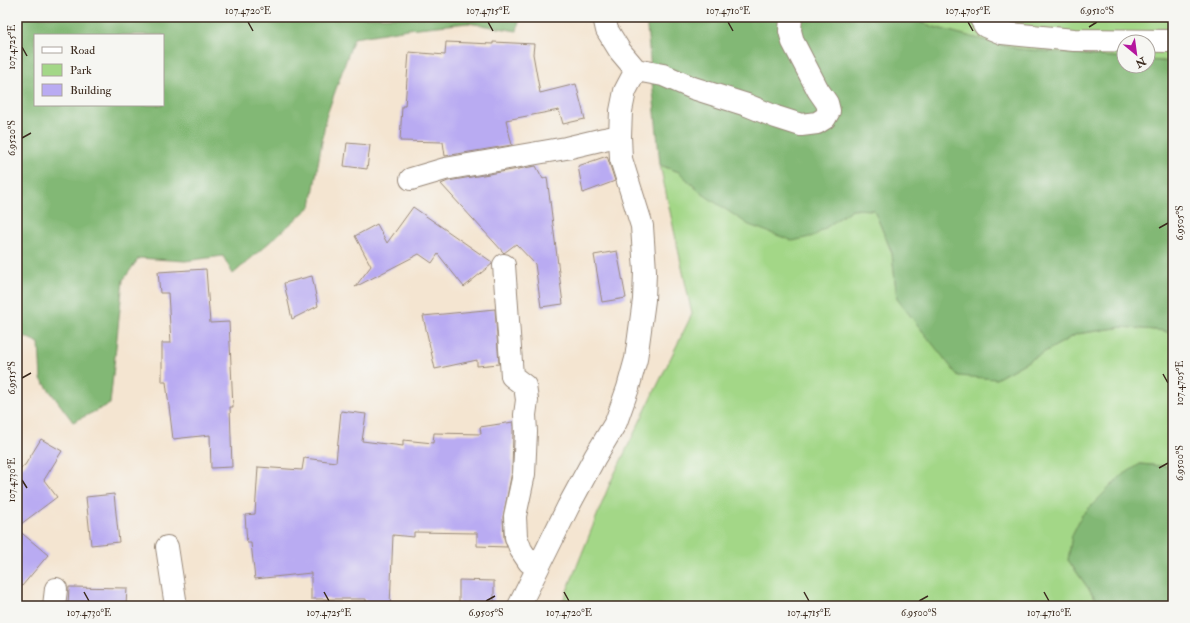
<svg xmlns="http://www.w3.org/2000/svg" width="1190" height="623" font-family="'IM FELL Double Pica',serif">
<rect width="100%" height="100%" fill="#f6f6f2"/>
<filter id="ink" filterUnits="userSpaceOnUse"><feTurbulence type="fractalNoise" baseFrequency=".025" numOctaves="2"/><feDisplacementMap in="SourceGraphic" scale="8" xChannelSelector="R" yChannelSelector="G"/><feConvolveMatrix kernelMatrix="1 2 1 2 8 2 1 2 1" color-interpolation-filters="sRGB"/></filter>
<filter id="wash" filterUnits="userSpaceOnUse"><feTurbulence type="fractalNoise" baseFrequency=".012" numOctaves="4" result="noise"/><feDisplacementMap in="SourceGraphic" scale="16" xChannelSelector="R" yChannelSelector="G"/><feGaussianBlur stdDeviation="0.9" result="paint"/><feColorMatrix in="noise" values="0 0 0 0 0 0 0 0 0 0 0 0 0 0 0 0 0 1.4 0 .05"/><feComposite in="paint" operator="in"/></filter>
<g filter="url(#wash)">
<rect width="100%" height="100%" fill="#f4e5d1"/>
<g fill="#a3d787" stroke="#6f8052">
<path d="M906 17H1173V62L1148 60V42H1124V58L1017 49 934 27Z"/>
<path d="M660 165 679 172 701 193 814 236 852 209 874 210 892 253 897 299 996 379 1077 334 1122 327 1166 331 1173 335V467L1140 464 1068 560 1101 606H561L610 483 692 314Z"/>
</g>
<g fill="#82b874" stroke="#5e7149" fill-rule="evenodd">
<path d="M17 17H520L517 31 468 23 408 29 354 38 326 117 311 206 233 274 223 256 185 261 139 258 123 280 110 404 73 422 41 379 39 343 17 333ZM35 35H163V105H35Z"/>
<path d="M646 17H906L934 27 1017 49 1124 58V66H1148V60L1173 62V335L1165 331 1122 327 1077 334 996 379 958 376 897 299 892 253 874 210 852 209 814 236 793 241 749 225 701 193 679 172 660 165Z"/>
<path d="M1140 464 1173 467V606H1101L1068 560 1072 535 1082 515 1121 476Z"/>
</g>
<g id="blocks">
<g fill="#b9abf2">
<path d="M446 42 493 44V42L534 44 533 54 540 93 576 84 585 119 563 124 559 110 506 120 512 145 445 156 443 142 400 141 402 106H405L409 52 445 55Z"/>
<path d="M347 143 370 145 367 169 344 166Z"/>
<path d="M607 156 615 181 583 193 578 166Z"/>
<path d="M536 166 543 179 547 177 563 304 541 307 535 264 516 244 504 253 441 184 448 181Z"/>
<path d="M413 207 492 262V264L464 287 438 254 432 263 419 254 355 287 371 266 355 236 377 224 387 243Z"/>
<path d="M617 251 626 298 602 302 594 255Z"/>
<path d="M206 269 210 323 229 322 233 407H230L232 467 211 468 210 435 173 439 166 382H162V343H171L168 293H160L158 272Z"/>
<path d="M312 276 318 306 292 319 284 283Z"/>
<path d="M495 309 499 364 477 366V360L435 369 423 316Z"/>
<path d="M341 411 366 414 362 441 403 446V440L433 443 434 433 481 434 480 427 513 422V432L512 472 503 517 504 538 507 547 477 546V533L414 532V537L393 535 390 606H366V599H311V573L255 579 251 543H247L245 515 255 514 258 467 302 470 304 458 336 462Z"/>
<path d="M41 439 62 451 44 480 57 497 17 527V471L25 465Z"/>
<path d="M114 494 119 542 91 545 86 497Z"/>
<path d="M17 529 48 555 17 592Z"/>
<path d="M459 580 494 581V606H459Z"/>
<path d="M69 587 127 588 126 606H68Z"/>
</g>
</g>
</g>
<g filter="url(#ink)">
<use href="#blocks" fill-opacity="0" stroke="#988878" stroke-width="1"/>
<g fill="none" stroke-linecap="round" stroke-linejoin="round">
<defs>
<g id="minor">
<path d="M604 17 607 30 620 51 636 70 663 75 693 88 747 105 776 117 801 125 817 123 825 118 829 111 827 103 818 90 793 42 790 31 791 17"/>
<path d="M980 17 985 26 1002 33 1021 35 1074 40 1173 41"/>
<path d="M411 179 445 169 566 148 604 139 620 136"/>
<path d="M504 265 512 376 525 386 527 400 525 415 526 432 524 474 515 516 516 537 521 550 529 562 537 568"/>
<path d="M167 547 176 606"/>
<path d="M54 606 56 589"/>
<path d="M519 606 568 507 595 457 616 422 628 388 636 359 644 300 645 271 642 226 621 159 620 136 621 111 625 91 636 70"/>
</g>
</defs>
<use href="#minor" stroke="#988878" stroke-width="24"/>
<use href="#minor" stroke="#fff" stroke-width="22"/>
</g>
</g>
<path fill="none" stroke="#3b2a1e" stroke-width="1.5" d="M248 22 253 31M488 22 493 31M728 22 733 31M968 22 973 31M1089 27 1097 22M22 47 27 56M22 138 31 133M1159 228 1168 223M1163 374 1168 383M22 378 31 373M1159 468 1168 463M22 480 27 488M84 592 89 601M324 592 329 601M564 592 569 601M804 592 809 601M1044 592 1049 601M486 601 495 596M919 601 928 596"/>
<rect width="1190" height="623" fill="none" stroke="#f6f6f2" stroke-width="44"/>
<rect x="34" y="34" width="130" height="72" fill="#f6f6f2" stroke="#aba49d"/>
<rect x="42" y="47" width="20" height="6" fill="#ffffff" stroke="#aba49d"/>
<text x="70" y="54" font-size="12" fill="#3b2a1e">Road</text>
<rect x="42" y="64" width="20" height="12" fill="#a3d787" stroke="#aba49d"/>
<text x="70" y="74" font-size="12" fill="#3b2a1e">Park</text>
<rect x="42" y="84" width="20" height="12" fill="#b9abf2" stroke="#aba49d"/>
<text x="70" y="94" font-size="12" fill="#3b2a1e">Building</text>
<g transform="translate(1136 54) rotate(151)"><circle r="19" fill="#f6f6f2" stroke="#aba49d"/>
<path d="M0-3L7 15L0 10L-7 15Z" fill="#b5179e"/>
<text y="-6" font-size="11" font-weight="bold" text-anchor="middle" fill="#3b2a1e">N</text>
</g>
<rect x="22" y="22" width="1146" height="579" fill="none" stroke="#3b2a1e" stroke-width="1.5"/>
<g font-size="10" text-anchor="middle" fill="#3b2a1e">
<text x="248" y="14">107.4720°E</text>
<text x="488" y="14">107.4715°E</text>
<text x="728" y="14">107.4710°E</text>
<text x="968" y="14">107.4705°E</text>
<text x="1097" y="14">6.9510°S</text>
<text transform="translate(11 47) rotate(-90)" y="4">107.4725°E</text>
<text transform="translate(11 138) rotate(-90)" y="4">6.9520°S</text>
<text transform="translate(1179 223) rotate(-90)" y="4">6.9505°S</text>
<text transform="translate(11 378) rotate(-90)" y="4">6.9515°S</text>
<text transform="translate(1179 383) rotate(-90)" y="4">107.4705°E</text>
<text transform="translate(1179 463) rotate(-90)" y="4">6.9500°S</text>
<text transform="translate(11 480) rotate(-90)" y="4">107.4730°E</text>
<text x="89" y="616">107.4730°E</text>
<text x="329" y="616">107.4725°E</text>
<text x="486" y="616">6.9505°S</text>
<text x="569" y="616">107.4720°E</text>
<text x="809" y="616">107.4715°E</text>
<text x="919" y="616">6.9500°S</text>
<text x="1049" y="616">107.4710°E</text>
</g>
</svg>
